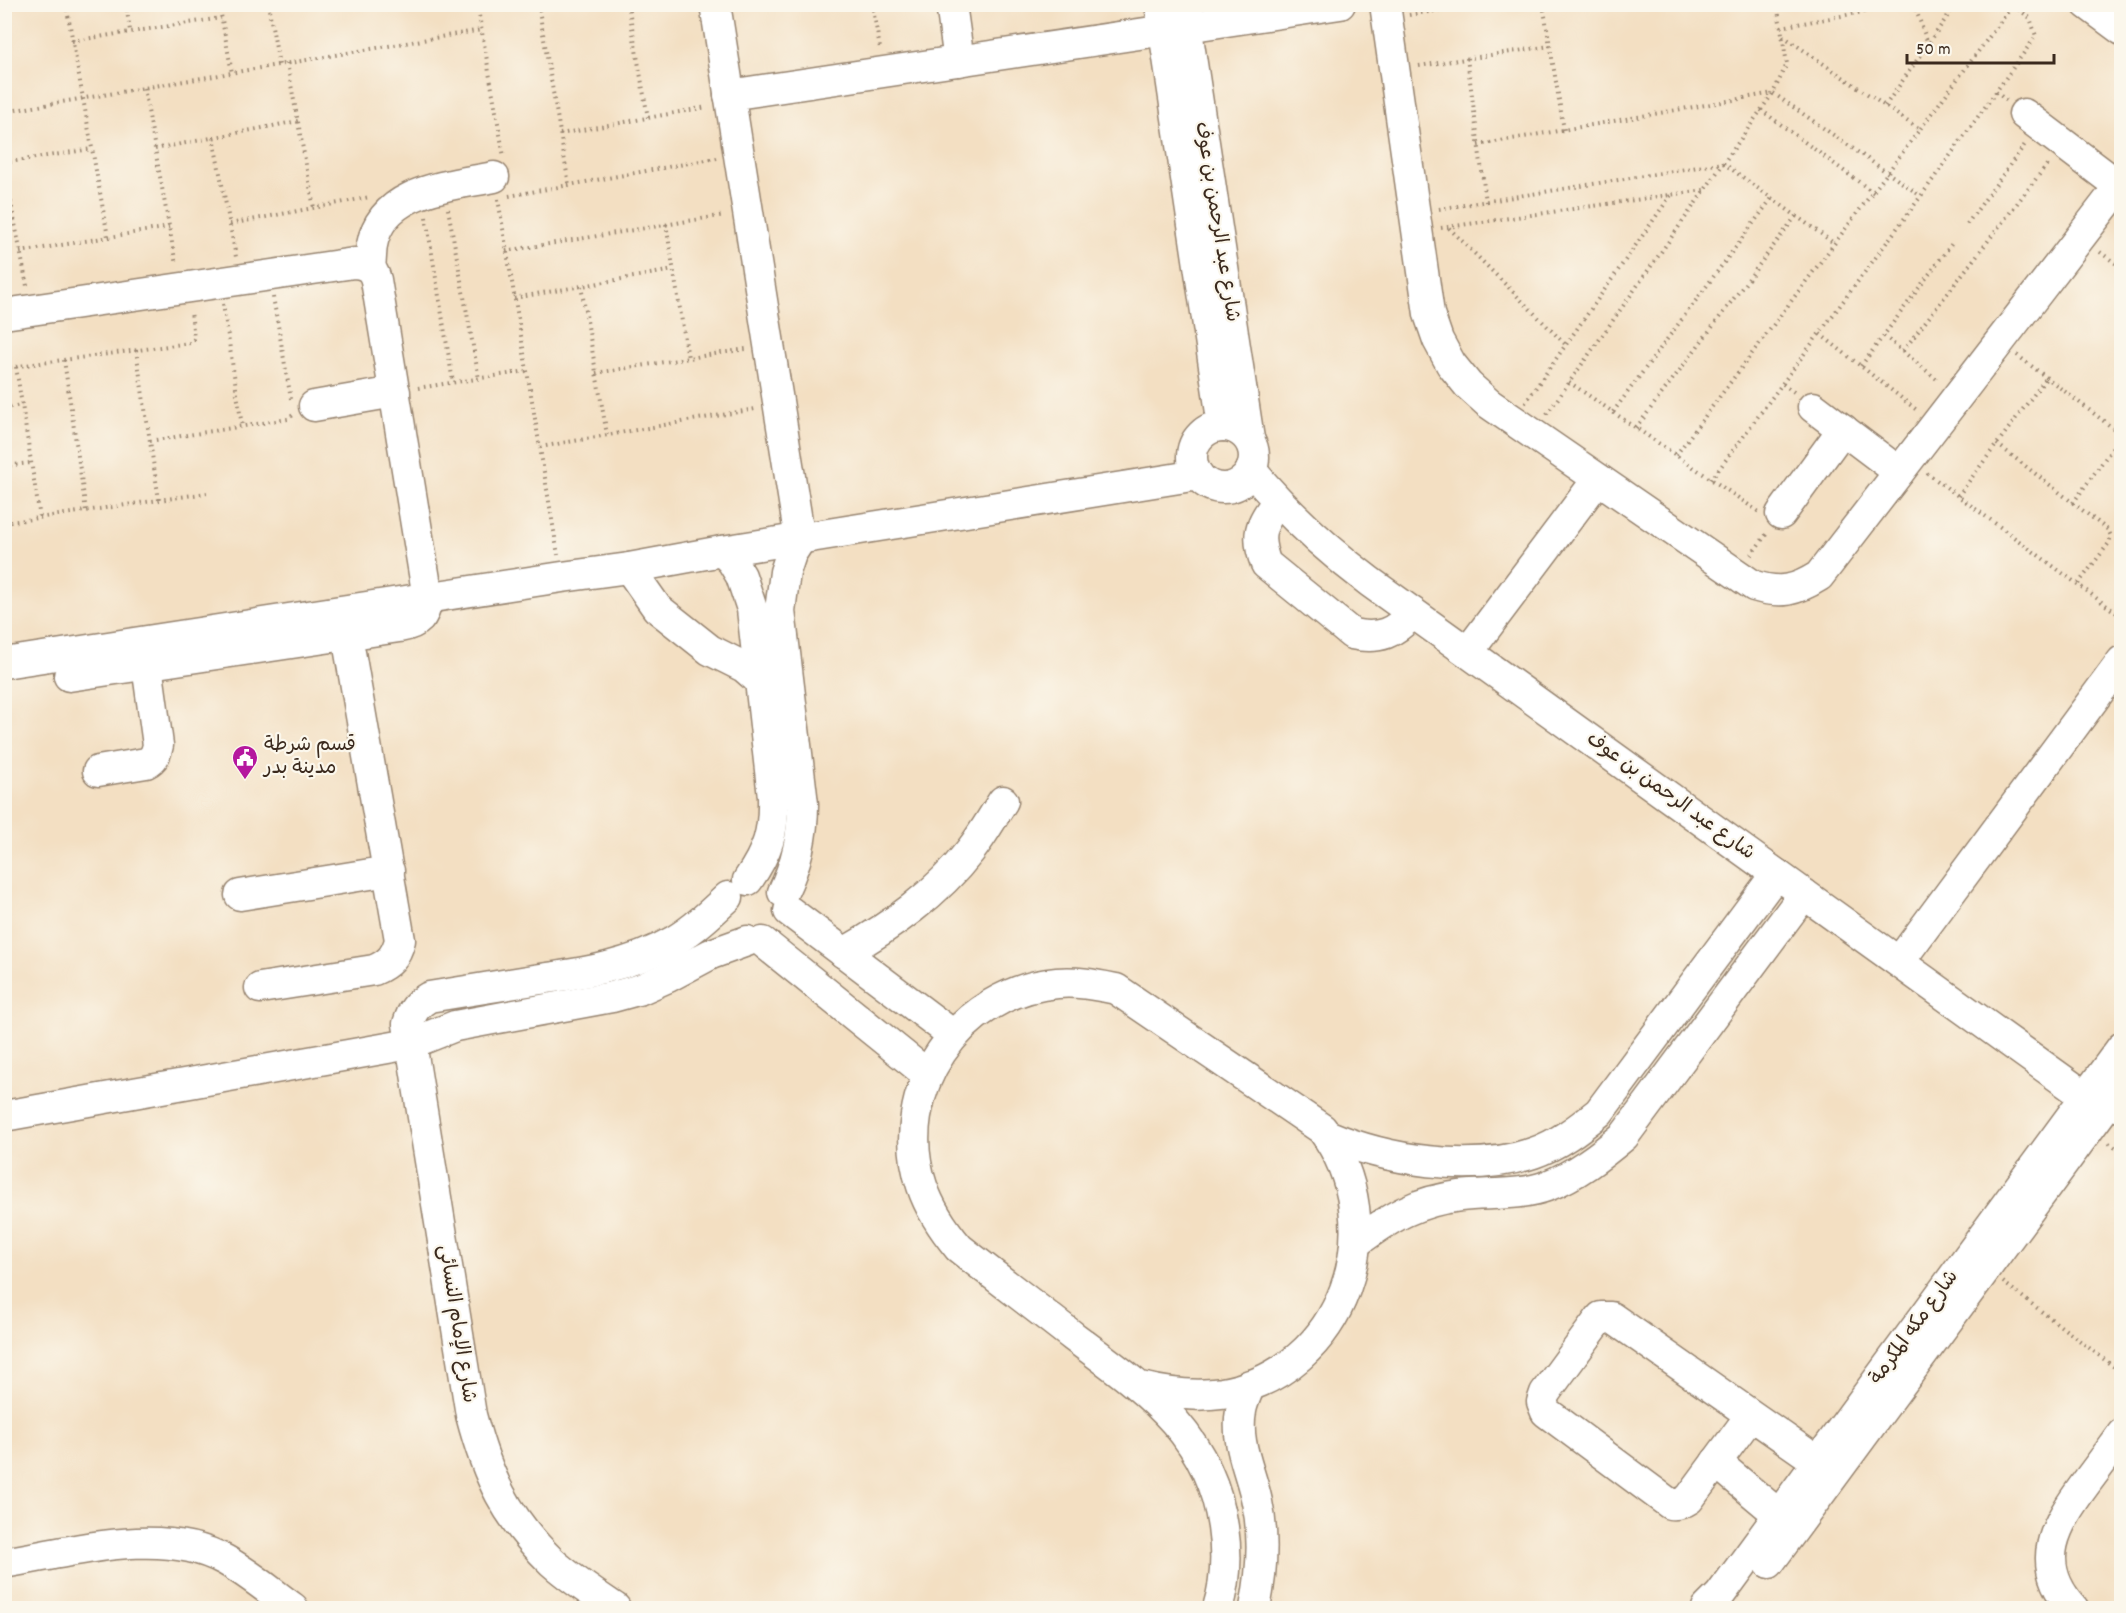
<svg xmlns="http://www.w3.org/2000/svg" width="2126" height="1613" font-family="Dekko,'Playpen Sans Arabic',sans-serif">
<rect width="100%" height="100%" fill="#fbf7ec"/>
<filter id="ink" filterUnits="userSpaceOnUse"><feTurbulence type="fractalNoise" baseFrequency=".0167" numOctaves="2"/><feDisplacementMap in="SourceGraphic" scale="12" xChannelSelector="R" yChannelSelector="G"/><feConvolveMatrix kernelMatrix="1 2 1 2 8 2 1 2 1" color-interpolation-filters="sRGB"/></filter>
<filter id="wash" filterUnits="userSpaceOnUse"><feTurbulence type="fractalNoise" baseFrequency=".008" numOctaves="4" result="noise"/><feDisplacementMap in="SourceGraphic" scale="24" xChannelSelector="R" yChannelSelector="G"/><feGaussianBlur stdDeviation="1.35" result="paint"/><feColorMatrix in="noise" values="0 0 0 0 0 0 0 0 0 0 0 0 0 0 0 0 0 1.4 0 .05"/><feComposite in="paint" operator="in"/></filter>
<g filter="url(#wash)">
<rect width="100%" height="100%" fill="#f3dfc2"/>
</g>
<g filter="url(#ink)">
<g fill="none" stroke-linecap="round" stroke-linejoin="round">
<defs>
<g id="minor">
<path d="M715 4 800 540 791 554 785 572 780 611 803 804C803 836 797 863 783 892"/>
<path d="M951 4 959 61"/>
<path d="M1160 4 1223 426"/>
<path d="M1183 4 1249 439"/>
<path d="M1385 4 1429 314 1438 340 1451 364 1468 385 1488 403 1754 586C1781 594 1795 591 1819 576L2122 183"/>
<path d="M2087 4 2122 30"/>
<path d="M729 95 1340 4"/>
<path d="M2024 114 2119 186"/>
<path d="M370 268C371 260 371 252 372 245 382 189 450 186 494 177"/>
<path d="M4 314 354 263C366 264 373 268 376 280L428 598C424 617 420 623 399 627L69 676"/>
<path d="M314 406 395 392"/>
<path d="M1813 407 1899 472"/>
<circle cx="1223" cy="457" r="31"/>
<path d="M1251 470C1287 513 1325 548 1370 582L2103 1109"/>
<path d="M1277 502C1260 525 1255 535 1266 564L1352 634C1380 640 1394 633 1413 613"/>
<path d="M1781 514 1843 429"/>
<path d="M722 551 732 561 741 576 752 609 773 797C774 832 768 851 748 880"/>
<path d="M629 568 657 608 710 650 744 667 760 681"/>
<path d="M1468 652 1598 479"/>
<path d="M4 663 562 577 629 568 722 551 1198 475"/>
<path d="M98 771 146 763C154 759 156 754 158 745L147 665"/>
<path d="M240 895 389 871"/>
<path d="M789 911 953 1035"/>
<path d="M763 942 928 1075"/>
<path d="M844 953C891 926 937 894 970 851 982 836 992 818 1003 801"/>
<path d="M1899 962 2122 661"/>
<path d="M260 988 374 970C389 964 396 956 400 940L347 635"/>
<path d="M4 1116 410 1044 455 1026 612 997 641 989 668 977 711 954 747 941"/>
<path d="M1327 1135C1386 1160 1471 1174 1533 1153 1558 1145 1579 1128 1599 1112L1776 874"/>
<path d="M1357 1242C1391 1217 1417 1201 1460 1196 1489 1193 1520 1196 1547 1186 1577 1174 1600 1156 1624 1136L1804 894"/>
<path d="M1250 1385C1247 1393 1242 1403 1241 1411 1235 1444 1251 1471 1257 1502 1265 1538 1262 1573 1255 1608"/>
<path d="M1141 1387C1169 1394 1194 1397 1222 1393 1345 1372 1394 1225 1322 1129L1116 989C1096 985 1077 981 1057 983 960 991 890 1092 922 1186 930 1210 943 1229 959 1248 997 1278 1036 1307 1074 1337 1145 1390 1210 1433 1223 1527 1227 1554 1226 1583 1218 1608"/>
<path d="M1751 1415 1689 1499C1683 1503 1678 1505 1670 1504L1546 1412 1542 1402 1545 1393 1598 1321 1601 1317H1611L1817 1461"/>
<path d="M1716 1462 1778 1514"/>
<path d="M4 1563C72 1552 162 1525 225 1560 250 1574 271 1592 293 1608"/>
<path d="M1769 1563 2122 1084"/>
<path d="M615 1608C594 1594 571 1579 552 1562 506 1517 487 1476 471 1415L408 1024C412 1011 417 1004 429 997 464 991 499 986 534 980 583 973 631 966 674 941 694 929 711 913 728 897"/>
<path d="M1707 1608 1720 1595 2122 1047"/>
<path d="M2073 1608C2032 1563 2055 1525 2086 1483 2098 1467 2110 1451 2122 1434"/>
</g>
</defs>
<use href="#minor" stroke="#978470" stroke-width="33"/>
<g stroke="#978470" stroke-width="4" stroke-dasharray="1.5 4.5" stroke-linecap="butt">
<path d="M66 4 108 237"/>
<path d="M126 4 130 31"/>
<path d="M219 4 232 73"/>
<path d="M268 4 279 65"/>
<path d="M477 4 504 157"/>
<path d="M538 4 569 185"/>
<path d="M628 4 648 118"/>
<path d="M872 4 880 48"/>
<path d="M1543 4 1564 130"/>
<path d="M1914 4 1928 44"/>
<path d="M1409 15 1478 4"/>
<path d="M1781 27 1907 4"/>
<path d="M1783 36 1920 130"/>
<path d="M72 41 221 18"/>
<path d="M1467 58 1486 202"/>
<path d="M287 63 314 208"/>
<path d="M1419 66 1550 46"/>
<path d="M144 88 176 265"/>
<path d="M1996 92 2007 101"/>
<path d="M1885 106 1956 4"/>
<path d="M1761 110 1874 193"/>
<path d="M4 112 481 30"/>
<path d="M560 134 707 107"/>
<path d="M213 137 236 257"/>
<path d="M1478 145 1773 93 1921 196"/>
<path d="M155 149 298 121"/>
<path d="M4 163 91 149"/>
<path d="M4 166 27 286"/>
<path d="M509 196 717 158"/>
<path d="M498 199 558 555"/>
<path d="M448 209 479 379"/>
<path d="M1439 209 1723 163 1835 244"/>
<path d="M426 217 453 382"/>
<path d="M230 224 370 197"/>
<path d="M666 224 688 358"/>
<path d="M1967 224 2026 143"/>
<path d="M1441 228 1704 190"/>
<path d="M1449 228 1566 345"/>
<path d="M506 251 725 215"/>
<path d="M20 252 169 227"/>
<path d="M2100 252 2122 268"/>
<path d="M581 286 607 435"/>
<path d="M273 297 291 399"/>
<path d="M514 298 673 270"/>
<path d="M223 304 242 426"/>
<path d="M1820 334 1918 411"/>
<path d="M1884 336 1939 381"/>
<path d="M136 350 159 500"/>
<path d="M1903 351 2049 162"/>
<path d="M2017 355 2122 435"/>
<path d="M64 360 86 511"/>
<path d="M1861 366 1953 242"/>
<path d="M16 367 40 518"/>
<path d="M4 368 190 343 194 339 191 311"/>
<path d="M596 373 746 349"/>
<path d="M1569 382 1759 512"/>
<path d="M1783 384 1794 392"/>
<path d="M418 388 527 371"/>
<path d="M1525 403 1671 195"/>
<path d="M4 408 22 405"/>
<path d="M1613 412 1772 198"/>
<path d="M1547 414 1773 93 1787 64 1777 4"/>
<path d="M1636 428 1796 216"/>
<path d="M150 441 288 419 293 415"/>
<path d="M1997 444 2108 530 2111 536 2109 543 2078 584"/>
<path d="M540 447 755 409"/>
<path d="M1676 455 2013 5"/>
<path d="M4 466 31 463"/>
<path d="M1927 473 2122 617"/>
<path d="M1711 480 1921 196 2036 36 2030 18 2012 4"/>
<path d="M1958 496 2047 377"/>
<path d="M2073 503 2122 435"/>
<path d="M4 523 207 493"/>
<path d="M1751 555 1768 532"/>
<path d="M2109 1143 2122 1152"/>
<path d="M2003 1282 2122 1373"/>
</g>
<use href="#minor" stroke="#fff" stroke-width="30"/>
</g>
</g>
<defs>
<symbol id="civic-pin" viewBox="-11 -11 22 30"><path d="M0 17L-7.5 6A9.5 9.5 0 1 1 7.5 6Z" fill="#b5179e" stroke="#fbf7ec"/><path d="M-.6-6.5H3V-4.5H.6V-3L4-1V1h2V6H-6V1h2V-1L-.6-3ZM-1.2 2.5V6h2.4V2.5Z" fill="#fff"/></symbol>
</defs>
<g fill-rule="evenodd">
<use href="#civic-pin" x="230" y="743" width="30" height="40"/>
</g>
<g text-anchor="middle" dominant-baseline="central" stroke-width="4.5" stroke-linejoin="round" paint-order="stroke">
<g font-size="20" fill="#3b2a1e" stroke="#fbf7ec">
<text transform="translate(1216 222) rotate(81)">شارع عبد الرحمن بن عوف</text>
<text transform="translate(1670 797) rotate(36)">شارع عبد الرحمن بن عوف</text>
<text transform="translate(456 1324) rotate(81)">شارع الإمام النسائى</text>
<text transform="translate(1915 1328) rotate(-54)">شارع مكه المكرمة</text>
</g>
<g font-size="20" fill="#3b2a1e" stroke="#fbf7ec" text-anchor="start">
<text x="264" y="746">قسم شرطة<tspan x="264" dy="23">مدينة بدر</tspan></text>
</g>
</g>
<rect width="2126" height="1613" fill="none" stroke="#fbf7ec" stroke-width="24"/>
<path d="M1907 54v9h147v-9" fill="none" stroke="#3b2a1e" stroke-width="3"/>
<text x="1916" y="54" font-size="18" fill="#3b2a1e" stroke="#fbf7ec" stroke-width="4.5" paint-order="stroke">50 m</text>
</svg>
